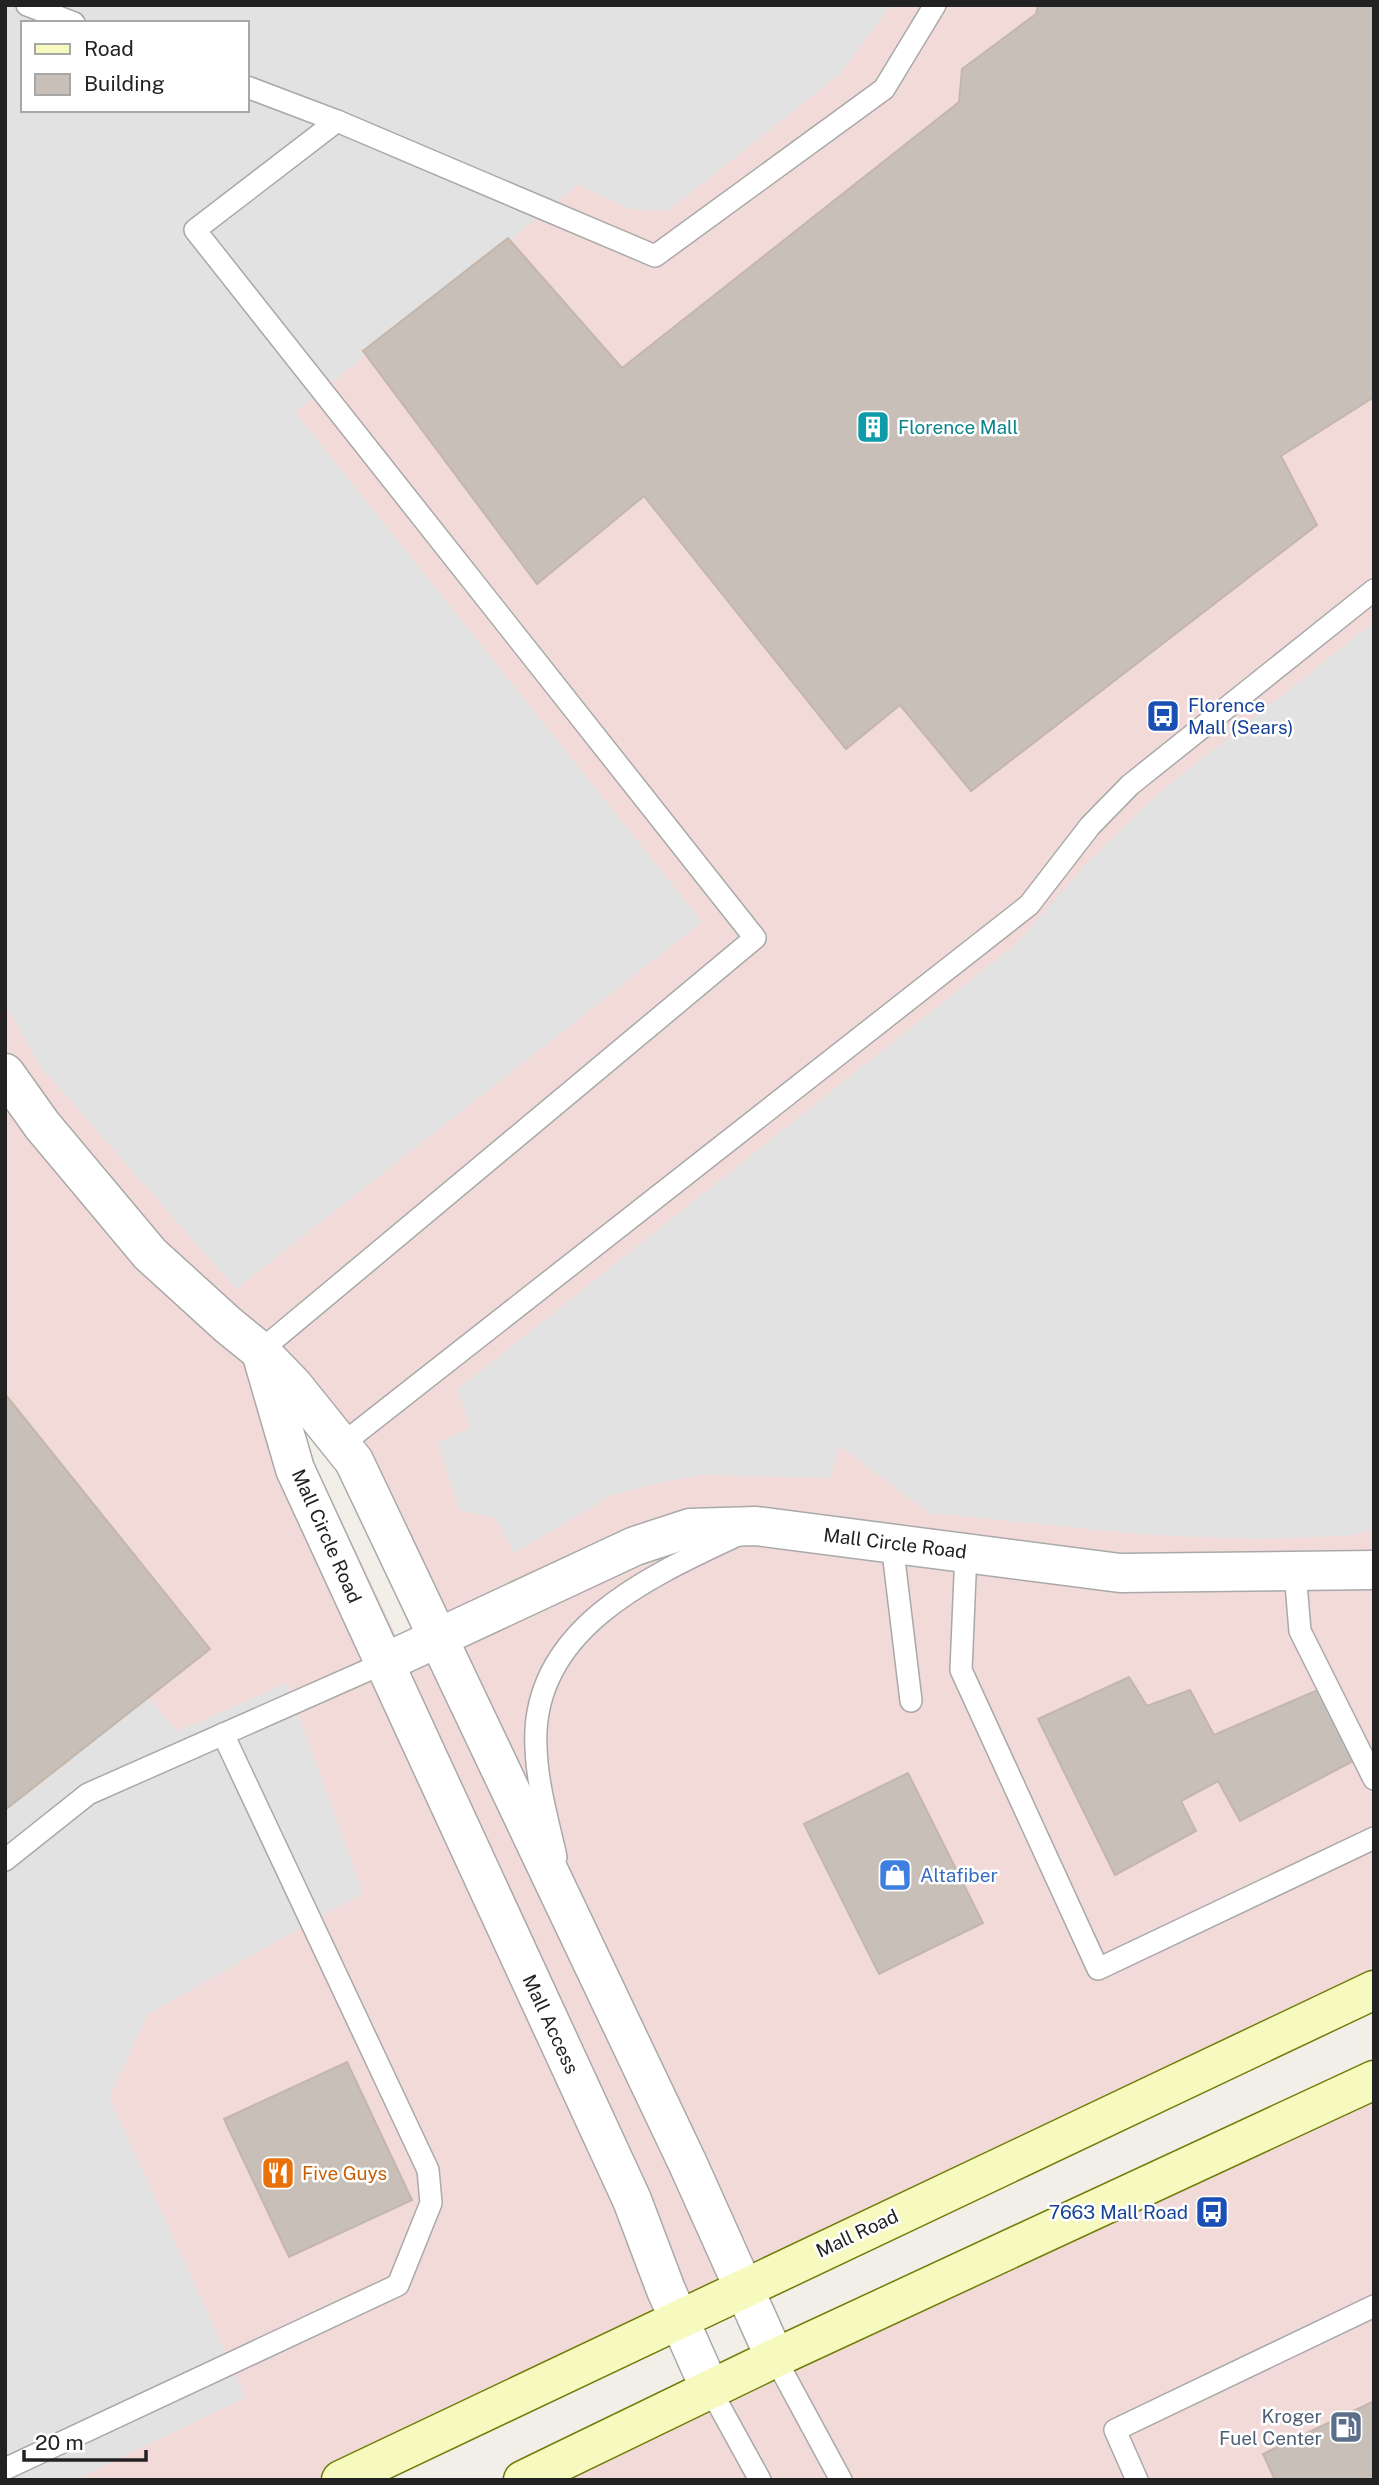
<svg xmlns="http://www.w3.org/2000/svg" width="1379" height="2485" font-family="'Public Sans',sans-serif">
<rect width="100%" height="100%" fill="#f2efe9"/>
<g fill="#f2dad9" fill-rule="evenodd">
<path d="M5 5H1374V1990L342 2480H5ZM23 23H247V110H23ZM262 1354 293 1385 437 1637 404 1652Z"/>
<path d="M1374 2080V2480H523Z"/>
</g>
<g fill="#e2e2e2" fill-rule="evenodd">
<path d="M5 5H891L841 73 668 211 630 209 578 185 295 412 702 922 236 1289 40 1066 5 1003ZM23 23H247V110H23Z"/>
<path d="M1374 622V1530L1349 1536 1256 1539 1149 1535 929 1513 840 1446 830 1478 703 1475 658 1483 613 1495 514 1553 495 1518 460 1510 437 1443 470 1428 458 1389 1016 944 1086 864 1155 796Z"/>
<path d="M287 1683 363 1893 148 2014 109 2097 246 2397 75 2480H5V1810L148 1697 178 1731Z"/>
</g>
<g fill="#c7bfb8" stroke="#c4b6ab" stroke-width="2">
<path d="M1038 5H1374V397L1281 456 1317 525 971 791 900 705 846 749 644 496 537 584 363 351 508 238 622 368 959 102 962 69 1036 14Z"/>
<path d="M5 1394 210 1649 5 1810Z"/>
<path d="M1129 1677 1147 1706 1190 1690 1214 1735 1320 1689 1353 1761 1240 1821 1218 1781 1181 1801 1196 1831 1115 1875 1038 1719Z"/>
<path d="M908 1773 983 1923 879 1974 804 1824Z"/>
<path d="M347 2062 412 2200 289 2257 224 2119Z"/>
<path d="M1374 2401V2480H1275L1263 2454Z"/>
</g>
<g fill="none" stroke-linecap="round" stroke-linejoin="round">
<defs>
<g id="lane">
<path d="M27 5 74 23"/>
<path d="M247 87 337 121 655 256 884 89 935 5"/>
<path d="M260 1351 755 938 195 230 337 121"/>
<path d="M341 1445 1029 905 1090 826 1130 785 1374 590"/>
<path d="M892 1543 911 1701"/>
<path d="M966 1552 961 1670 1098 1969 1374 1838"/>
<path d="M1295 1572 1300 1631 1374 1779"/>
<path d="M556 1857C548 1821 537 1784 536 1747 530 1630 648 1577 738 1535"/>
<path d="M5 1860 88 1794 384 1663"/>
<path d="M775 2358 841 2480"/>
<path d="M710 2389 760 2480"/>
<path d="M5 2469 398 2285 431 2203 428 2170 223 1734"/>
<path d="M1137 2480 1115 2430 1374 2306"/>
</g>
<g id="street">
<path d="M5 1073 42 1125 150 1254 228 1325 260 1351 293 1385 354 1461 688 2164 775 2358"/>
<path d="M263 1359 295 1469 632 2200 666 2290 710 2389"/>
<path d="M384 1663 635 1546 690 1528 756 1526 1120 1573 1374 1570"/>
</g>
<g id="secondary">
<path d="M341 2480 1374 1990"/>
<path d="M523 2480 775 2358 1374 2080"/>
</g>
</defs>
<use href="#lane" stroke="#a9a9a9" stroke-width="24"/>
<use href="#street" stroke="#a9a9a9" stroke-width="41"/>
<use href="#secondary" stroke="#707d05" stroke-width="41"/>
<use href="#lane" stroke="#fff" stroke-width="21"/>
<use href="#street" stroke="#fff" stroke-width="38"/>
<use href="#secondary" stroke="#f7fabf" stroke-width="38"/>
</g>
<defs>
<symbol id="building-square" viewBox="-11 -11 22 22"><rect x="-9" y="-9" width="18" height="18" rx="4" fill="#0f9aa8" stroke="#fff"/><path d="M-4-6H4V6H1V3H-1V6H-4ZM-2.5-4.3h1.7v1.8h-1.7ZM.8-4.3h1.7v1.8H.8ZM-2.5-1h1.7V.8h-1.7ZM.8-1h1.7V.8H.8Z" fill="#fff"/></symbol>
<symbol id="bus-square" viewBox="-11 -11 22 22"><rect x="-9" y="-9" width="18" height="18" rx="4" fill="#1a4fb4" stroke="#fff"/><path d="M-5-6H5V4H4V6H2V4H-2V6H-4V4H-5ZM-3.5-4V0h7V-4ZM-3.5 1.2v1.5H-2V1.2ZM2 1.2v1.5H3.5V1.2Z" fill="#fff"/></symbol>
<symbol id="shop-square" viewBox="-11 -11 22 22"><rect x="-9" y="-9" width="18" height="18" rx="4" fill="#3f7fe0" stroke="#fff"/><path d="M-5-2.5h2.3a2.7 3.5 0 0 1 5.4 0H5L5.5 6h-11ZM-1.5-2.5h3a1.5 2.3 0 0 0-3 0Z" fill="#fff"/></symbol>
<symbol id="restaurant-square" viewBox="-11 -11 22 22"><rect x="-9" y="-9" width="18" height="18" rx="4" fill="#e8710a" stroke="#fff"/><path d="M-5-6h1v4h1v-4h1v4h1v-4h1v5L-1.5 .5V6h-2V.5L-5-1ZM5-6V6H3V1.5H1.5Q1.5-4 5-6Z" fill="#fff"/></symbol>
<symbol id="fuel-square" viewBox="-11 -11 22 22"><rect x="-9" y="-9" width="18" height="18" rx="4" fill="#5c6f8a" stroke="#fff"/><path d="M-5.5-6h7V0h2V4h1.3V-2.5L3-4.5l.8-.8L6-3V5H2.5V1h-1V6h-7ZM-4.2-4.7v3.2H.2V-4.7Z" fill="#fff"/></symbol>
</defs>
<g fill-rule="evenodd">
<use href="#building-square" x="854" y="408" width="38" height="38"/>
<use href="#bus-square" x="1144" y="697" width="38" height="38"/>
<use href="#shop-square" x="876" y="1856" width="38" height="38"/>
<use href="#restaurant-square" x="259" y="2154" width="38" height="38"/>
<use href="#bus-square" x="1193" y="2193" width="38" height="38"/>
<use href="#fuel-square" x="1327" y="2408" width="38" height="38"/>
</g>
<g text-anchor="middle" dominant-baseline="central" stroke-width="5" stroke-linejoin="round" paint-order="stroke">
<g font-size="19" fill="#0d838f" stroke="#fff" text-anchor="start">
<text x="898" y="427">Florence Mall</text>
</g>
<g font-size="19" fill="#164399" stroke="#fff" text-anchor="start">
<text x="1188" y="705">Florence<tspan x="1188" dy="22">Mall (Sears)</tspan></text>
<text x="1188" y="2212" text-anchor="end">7663 Mall Road</text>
</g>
<g font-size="19" fill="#222" stroke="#fff">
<text transform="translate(327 1536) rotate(66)">Mall Circle Road</text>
<text transform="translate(895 1543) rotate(7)">Mall Circle Road</text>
<text transform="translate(551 2024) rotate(65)">Mall Access</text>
<text transform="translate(857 2233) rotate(-25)">Mall Road</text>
</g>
<g font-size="19" fill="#366cbe" stroke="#fff" text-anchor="start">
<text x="920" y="1875">Altafiber</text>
</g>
<g font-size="19" fill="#c56008" stroke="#fff" text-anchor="start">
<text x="302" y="2173">Five Guys</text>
</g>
<g font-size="19" fill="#4e5e75" stroke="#fff" text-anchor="end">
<text x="1322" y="2416">Kroger<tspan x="1322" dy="22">Fuel Center</tspan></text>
</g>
</g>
<rect width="1379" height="2485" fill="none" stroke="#222222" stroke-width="14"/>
<rect x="21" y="21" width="228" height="91" fill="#ffffff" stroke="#a7a7a7" stroke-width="2"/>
<rect x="35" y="44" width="35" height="10" fill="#f7fabf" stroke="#a7a7a7" stroke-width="2"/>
<text x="84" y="56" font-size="21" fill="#222222">Road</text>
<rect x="35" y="74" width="35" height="21" fill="#c7bfb8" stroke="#a7a7a7" stroke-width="2"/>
<text x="84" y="91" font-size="21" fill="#222222">Building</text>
<path d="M24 2450v10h122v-10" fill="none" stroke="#222222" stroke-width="3.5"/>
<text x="35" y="2450" font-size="21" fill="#222222" stroke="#ffffff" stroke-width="5" paint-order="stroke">20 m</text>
</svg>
